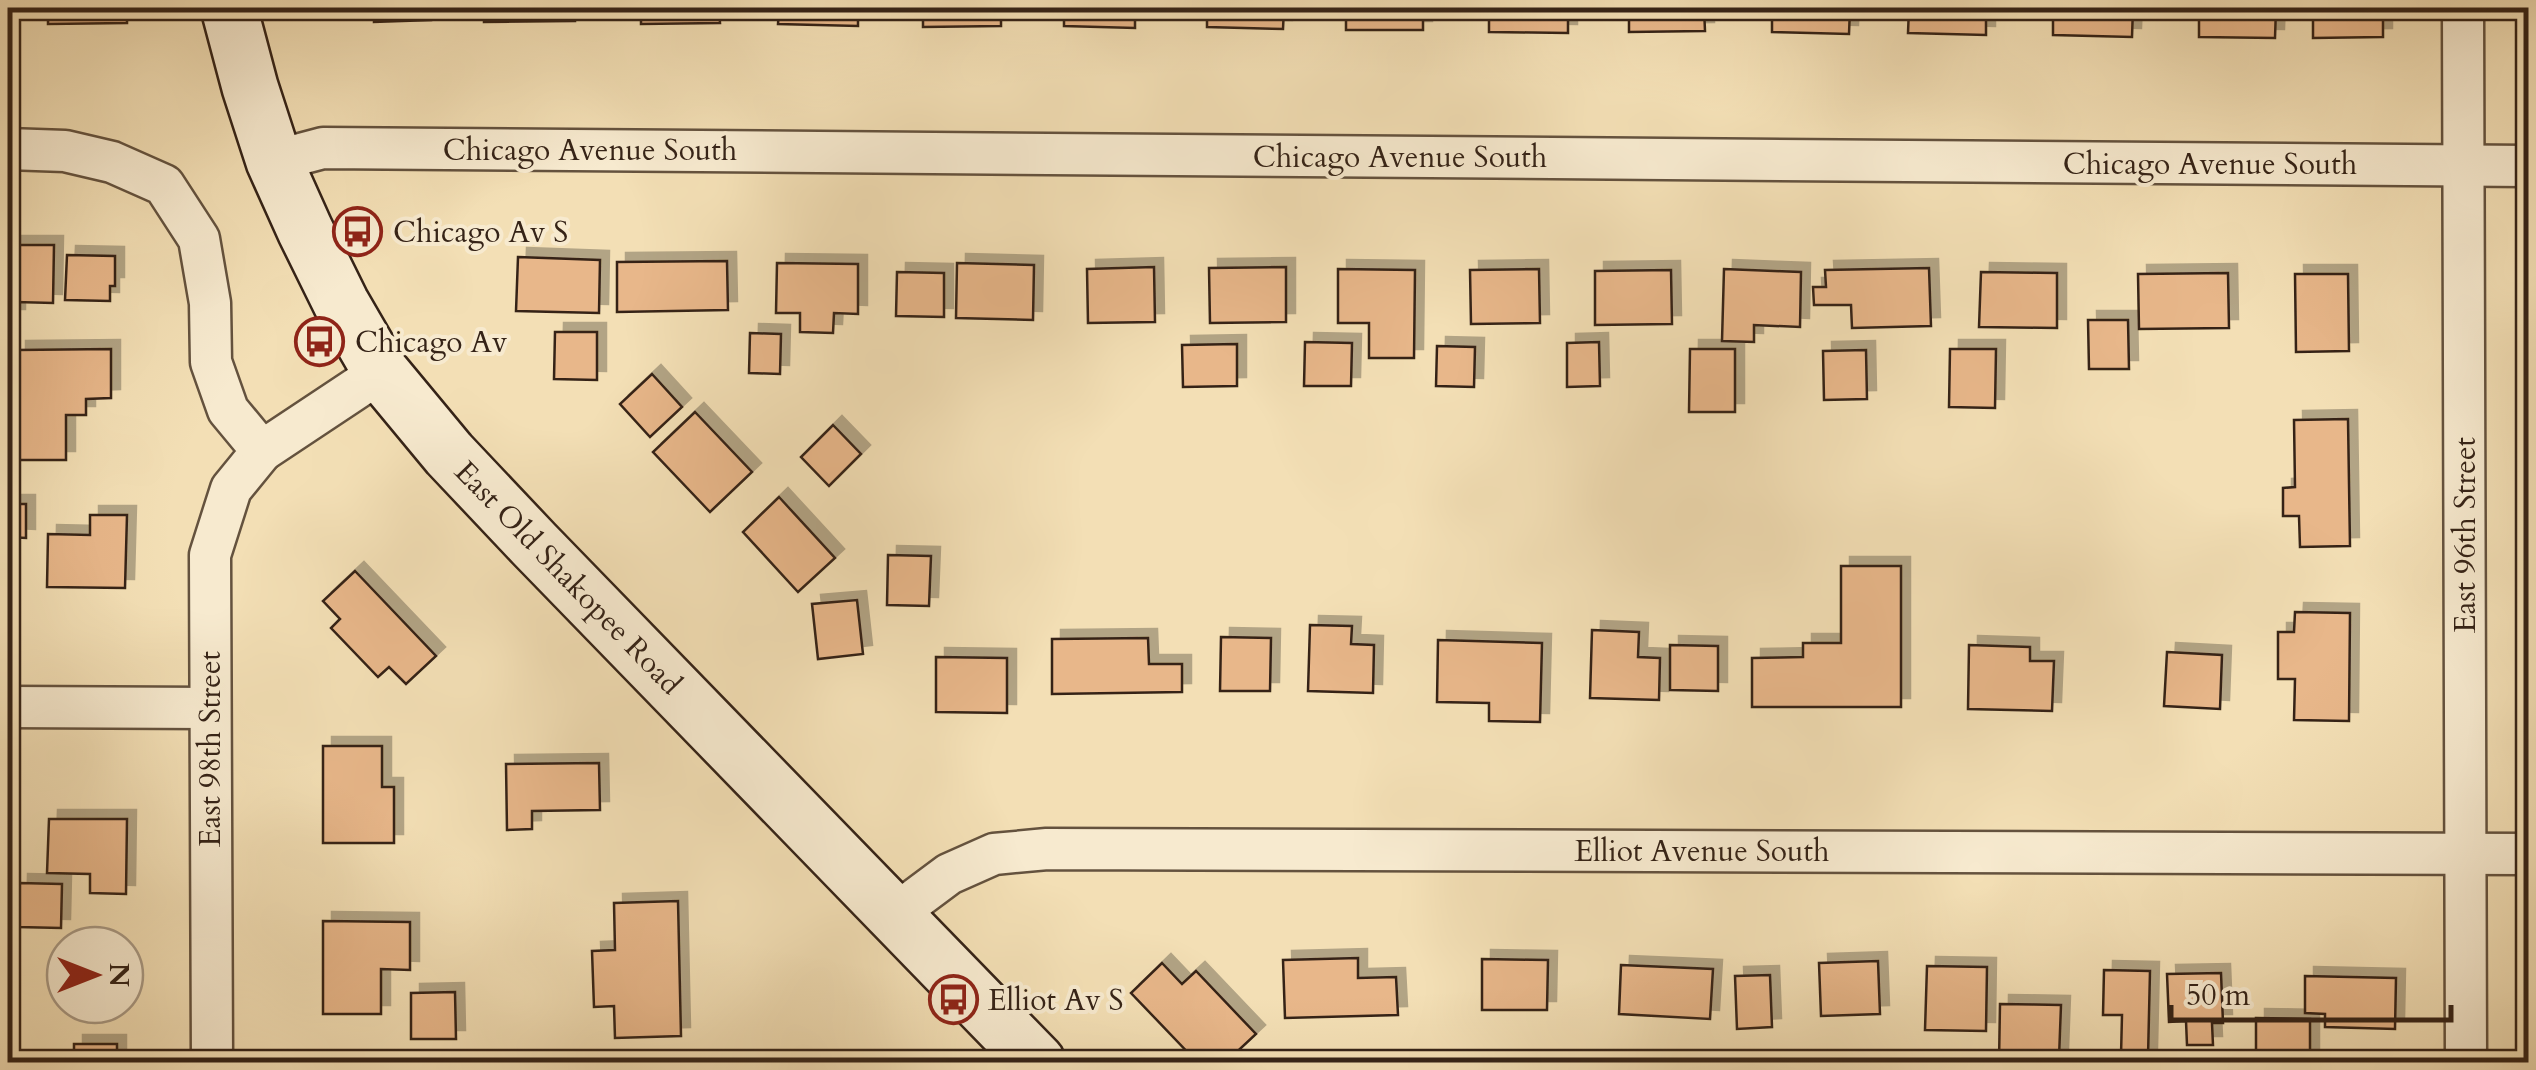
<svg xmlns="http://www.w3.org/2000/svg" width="2536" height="1070" font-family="Cardo,serif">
<defs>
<filter id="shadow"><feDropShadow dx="9" dy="-9" stdDeviation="0" flood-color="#0004"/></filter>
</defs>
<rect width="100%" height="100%" fill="#f3dfb5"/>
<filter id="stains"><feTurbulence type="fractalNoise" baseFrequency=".002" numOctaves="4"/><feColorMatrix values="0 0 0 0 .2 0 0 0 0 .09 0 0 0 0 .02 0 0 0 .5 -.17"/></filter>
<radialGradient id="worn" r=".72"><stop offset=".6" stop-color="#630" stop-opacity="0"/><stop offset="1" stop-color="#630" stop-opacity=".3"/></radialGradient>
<g fill="#e8b78a" stroke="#352317" stroke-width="2.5" filter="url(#shadow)">
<path d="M48 8H127V23L48 24Z"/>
<path d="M374 8H430L431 20 374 22Z"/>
<path d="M484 8H575V21L484 22Z"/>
<path d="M641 8H719L720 23 641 24Z"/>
<path d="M779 8H858V26L778 24Z"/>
<path d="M923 8H1001V26L923 27Z"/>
<path d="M1064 8H1135V28L1064 26Z"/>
<path d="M1207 8H1284L1283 29 1207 27Z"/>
<rect x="1346" y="8" width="77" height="22"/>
<path d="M1489 8H1568V33L1489 32Z"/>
<path d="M1629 8H1704L1705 31 1629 32Z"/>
<path d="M1772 8H1850L1849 34 1772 32Z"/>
<path d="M1909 8H1986V35L1908 33Z"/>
<path d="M2053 8H2133L2132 37 2053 35Z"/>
<path d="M2199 8H2276L2275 38 2199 37Z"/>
<path d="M2313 8H2383V37L2313 38Z"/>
<path d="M8 245H54L53 303 16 302V318H8Z"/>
<path d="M67 255 115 256V286H110V301L65 300Z"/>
<path d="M518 257 600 260 599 313 516 311Z"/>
<path d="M727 261 728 310 617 312V262Z"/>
<path d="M777 263 858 264V314L834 313 833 333 800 332V313H776Z"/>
<path d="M957 263 1034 265 1033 320 956 318Z"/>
<path d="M1154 267 1155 322 1088 323 1087 269Z"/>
<path d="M1286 267V322L1210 323 1209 268Z"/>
<path d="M1929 268 1931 326 1852 328 1851 305H1814L1813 287H1826L1825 270Z"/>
<path d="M1338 269 1415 270 1414 358H1369V323H1338Z"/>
<path d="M1539 269 1540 323 1471 324 1470 270Z"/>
<path d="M1724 269 1801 272 1800 327 1754 325V342L1722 341Z"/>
<path d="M1671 270 1672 324 1595 325V271Z"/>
<path d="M897 272 944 273V317L896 316Z"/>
<path d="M1981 272 2057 273V328L1979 327Z"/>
<path d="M2228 273 2229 328 2139 329 2138 274Z"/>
<path d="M2295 274H2348L2349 351 2296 352Z"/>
<path d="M2088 320H2128L2129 369H2089Z"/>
<path d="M555 332H597V380L554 379Z"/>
<path d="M750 333 781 334 780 374 749 373Z"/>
<path d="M1305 342 1352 343 1351 386H1304Z"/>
<path d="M1599 342 1600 386 1567 387V343Z"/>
<path d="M1237 344V386L1183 387 1182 345Z"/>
<path d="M1437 346 1475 347 1474 387 1436 386Z"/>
<path d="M111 349V398L86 399V415H66V460H17V350Z"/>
<path d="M1690 349H1735V412H1689Z"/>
<path d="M1950 349H1996L1995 408 1949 407Z"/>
<path d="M1866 350 1867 399 1824 400 1823 351Z"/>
<path d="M652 374 682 407 650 437 620 404Z"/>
<path d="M695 412 752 472 710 512 653 452Z"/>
<path d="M2348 419 2350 546 2300 547 2299 516H2283V488L2295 487 2294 420Z"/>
<path d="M833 425 861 454 829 486 801 457Z"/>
<path d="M779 497 835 558 798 592 743 532Z"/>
<path d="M8 504H26V538L8 537Z"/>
<path d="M90 515H127L125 588 47 587 48 534 90 535Z"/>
<path d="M888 555 931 556 929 606 887 605Z"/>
<path d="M1841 566H1901V707H1752V658L1803 657V643H1841Z"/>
<path d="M355 571 436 656 406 684 389 667 378 677 331 628 340 619 323 601Z"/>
<path d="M857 600 863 654 818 659 812 604Z"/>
<path d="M2295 612 2350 613 2349 721 2294 720 2295 679H2278V632H2294Z"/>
<path d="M1310 625 1352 626 1351 644 1374 645 1373 693 1308 691Z"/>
<path d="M1592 630 1639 632 1638 657 1660 658 1659 700 1590 698Z"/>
<path d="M1221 637 1271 638 1270 691H1220Z"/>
<path d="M1148 638 1149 664H1182V692L1052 694V639Z"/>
<path d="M1438 640 1542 643 1540 722 1489 721V703L1437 702Z"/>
<path d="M1670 645 1718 646V691L1670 690Z"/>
<path d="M1969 645 2030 647V661H2054L2052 711 1968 709Z"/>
<path d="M2167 652 2222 655 2220 709 2164 706Z"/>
<path d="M936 657 1007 658V713L936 712Z"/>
<path d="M323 746H382V787H394V843H323Z"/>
<path d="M599 763 600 810 532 811V829L507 830 506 764Z"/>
<path d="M49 819H127L126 894 90 893V874L47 873Z"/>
<path d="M19 883 62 884 61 928 18 927Z"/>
<path d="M678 901 681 1036 615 1038 614 1006 594 1007 592 951 615 950 614 903Z"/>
<path d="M323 921 410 922V970L381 969V1014H323Z"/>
<path d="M1358 958V978L1396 977 1398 1015 1285 1018 1283 960Z"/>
<path d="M1482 959 1548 960 1547 1010H1482Z"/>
<path d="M1878 961 1880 1014 1821 1016 1819 963Z"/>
<path d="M1162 963 1182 984 1196 971 1256 1034 1226 1062H1197L1131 993Z"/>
<path d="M1621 965 1713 969 1710 1019 1619 1014Z"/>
<path d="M1927 966 1987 967 1986 1031 1925 1030Z"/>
<path d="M2104 970 2150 971 2148 1057 2121 1056 2122 1015H2103Z"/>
<path d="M2221 973 2223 1023H2212L2213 1045H2187L2186 1021 2169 1022 2167 974Z"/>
<path d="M1770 975 1772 1027 1737 1029 1735 976Z"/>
<path d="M2305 976 2396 978 2395 1029 2325 1027V1014L2305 1013Z"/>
<path d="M455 992 456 1039H411V993Z"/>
<path d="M2000 1004 2061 1005 2059 1058 2039 1057V1062H1999Z"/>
<path d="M2256 1018 2310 1019V1062H2256Z"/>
<rect x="74" y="1044" width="43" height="18"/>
</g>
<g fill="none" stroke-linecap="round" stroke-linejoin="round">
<defs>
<g id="street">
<path d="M2463 8 2466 1062"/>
<path d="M8 149 65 151 112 162 164 185 199 239 210 303 211 362 228 410 262 451 231 489 210 555 212 1062"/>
<path d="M274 161 323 148 2528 166"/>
<path d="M262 451 381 372"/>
<path d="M8 707 210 708"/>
<path d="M894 915 949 874 994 854 1047 849 2528 854"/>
</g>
<path id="secondary" d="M229 8 250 87 274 161 305 230 341 303 381 372 449 454 534 544 1037 1062"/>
</defs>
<use href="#street" stroke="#64523e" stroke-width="45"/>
<use href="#secondary" stroke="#352317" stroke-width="60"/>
<use href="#street" stroke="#f7eacf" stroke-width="40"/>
<use href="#secondary" stroke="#f7eacf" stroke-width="55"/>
</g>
<defs>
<symbol id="bus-ring" viewBox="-11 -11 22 22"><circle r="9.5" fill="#f7eacf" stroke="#8f2418" stroke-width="1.5"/><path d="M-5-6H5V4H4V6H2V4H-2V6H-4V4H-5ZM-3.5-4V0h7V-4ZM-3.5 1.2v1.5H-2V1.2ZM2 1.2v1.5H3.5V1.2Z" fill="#8f2418"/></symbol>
</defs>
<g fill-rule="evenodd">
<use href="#bus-ring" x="330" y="204" width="55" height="55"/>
<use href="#bus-ring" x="292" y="314" width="55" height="55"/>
<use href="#bus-ring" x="926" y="972" width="55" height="55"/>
</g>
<g text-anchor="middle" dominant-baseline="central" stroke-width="8" stroke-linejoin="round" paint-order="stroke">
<g font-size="30" fill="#352317" stroke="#f7eacf">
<text x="590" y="150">Chicago Avenue South</text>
<text x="1400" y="157">Chicago Avenue South</text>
<text x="2210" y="164">Chicago Avenue South</text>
<text transform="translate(2465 535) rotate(-90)">East 96th Street</text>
<text transform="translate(568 578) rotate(46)">East Old Shakopee Road</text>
<text transform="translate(210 749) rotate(-90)">East 98th Street</text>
<text x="1702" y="851">Elliot Avenue South</text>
</g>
<g font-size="30" fill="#352317" stroke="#f7eacf" text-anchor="start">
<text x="393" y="232">Chicago Av S</text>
<text x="355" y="342">Chicago Av</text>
<text x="988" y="1000">Elliot Av S</text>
</g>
</g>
<rect width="2536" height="1070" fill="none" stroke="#f3dfb5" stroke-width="40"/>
<rect x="10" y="10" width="2516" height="1050" fill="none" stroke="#352317" stroke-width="5"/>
<rect x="20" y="20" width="2496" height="1030" fill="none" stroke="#352317" stroke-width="2.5"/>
<g transform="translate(95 975) rotate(90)"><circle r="48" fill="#f7eacf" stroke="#a99a85" stroke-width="2.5"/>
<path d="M0-8L18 38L0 25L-18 38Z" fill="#8f2418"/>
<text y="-15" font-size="28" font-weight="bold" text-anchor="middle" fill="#352317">N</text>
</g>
<path d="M2171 1005v15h280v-15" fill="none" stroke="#352317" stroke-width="5"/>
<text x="2186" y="1005" font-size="30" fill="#352317" stroke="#f7eacf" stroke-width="8" paint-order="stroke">50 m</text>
<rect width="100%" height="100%" filter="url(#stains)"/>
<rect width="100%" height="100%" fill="url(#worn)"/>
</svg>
